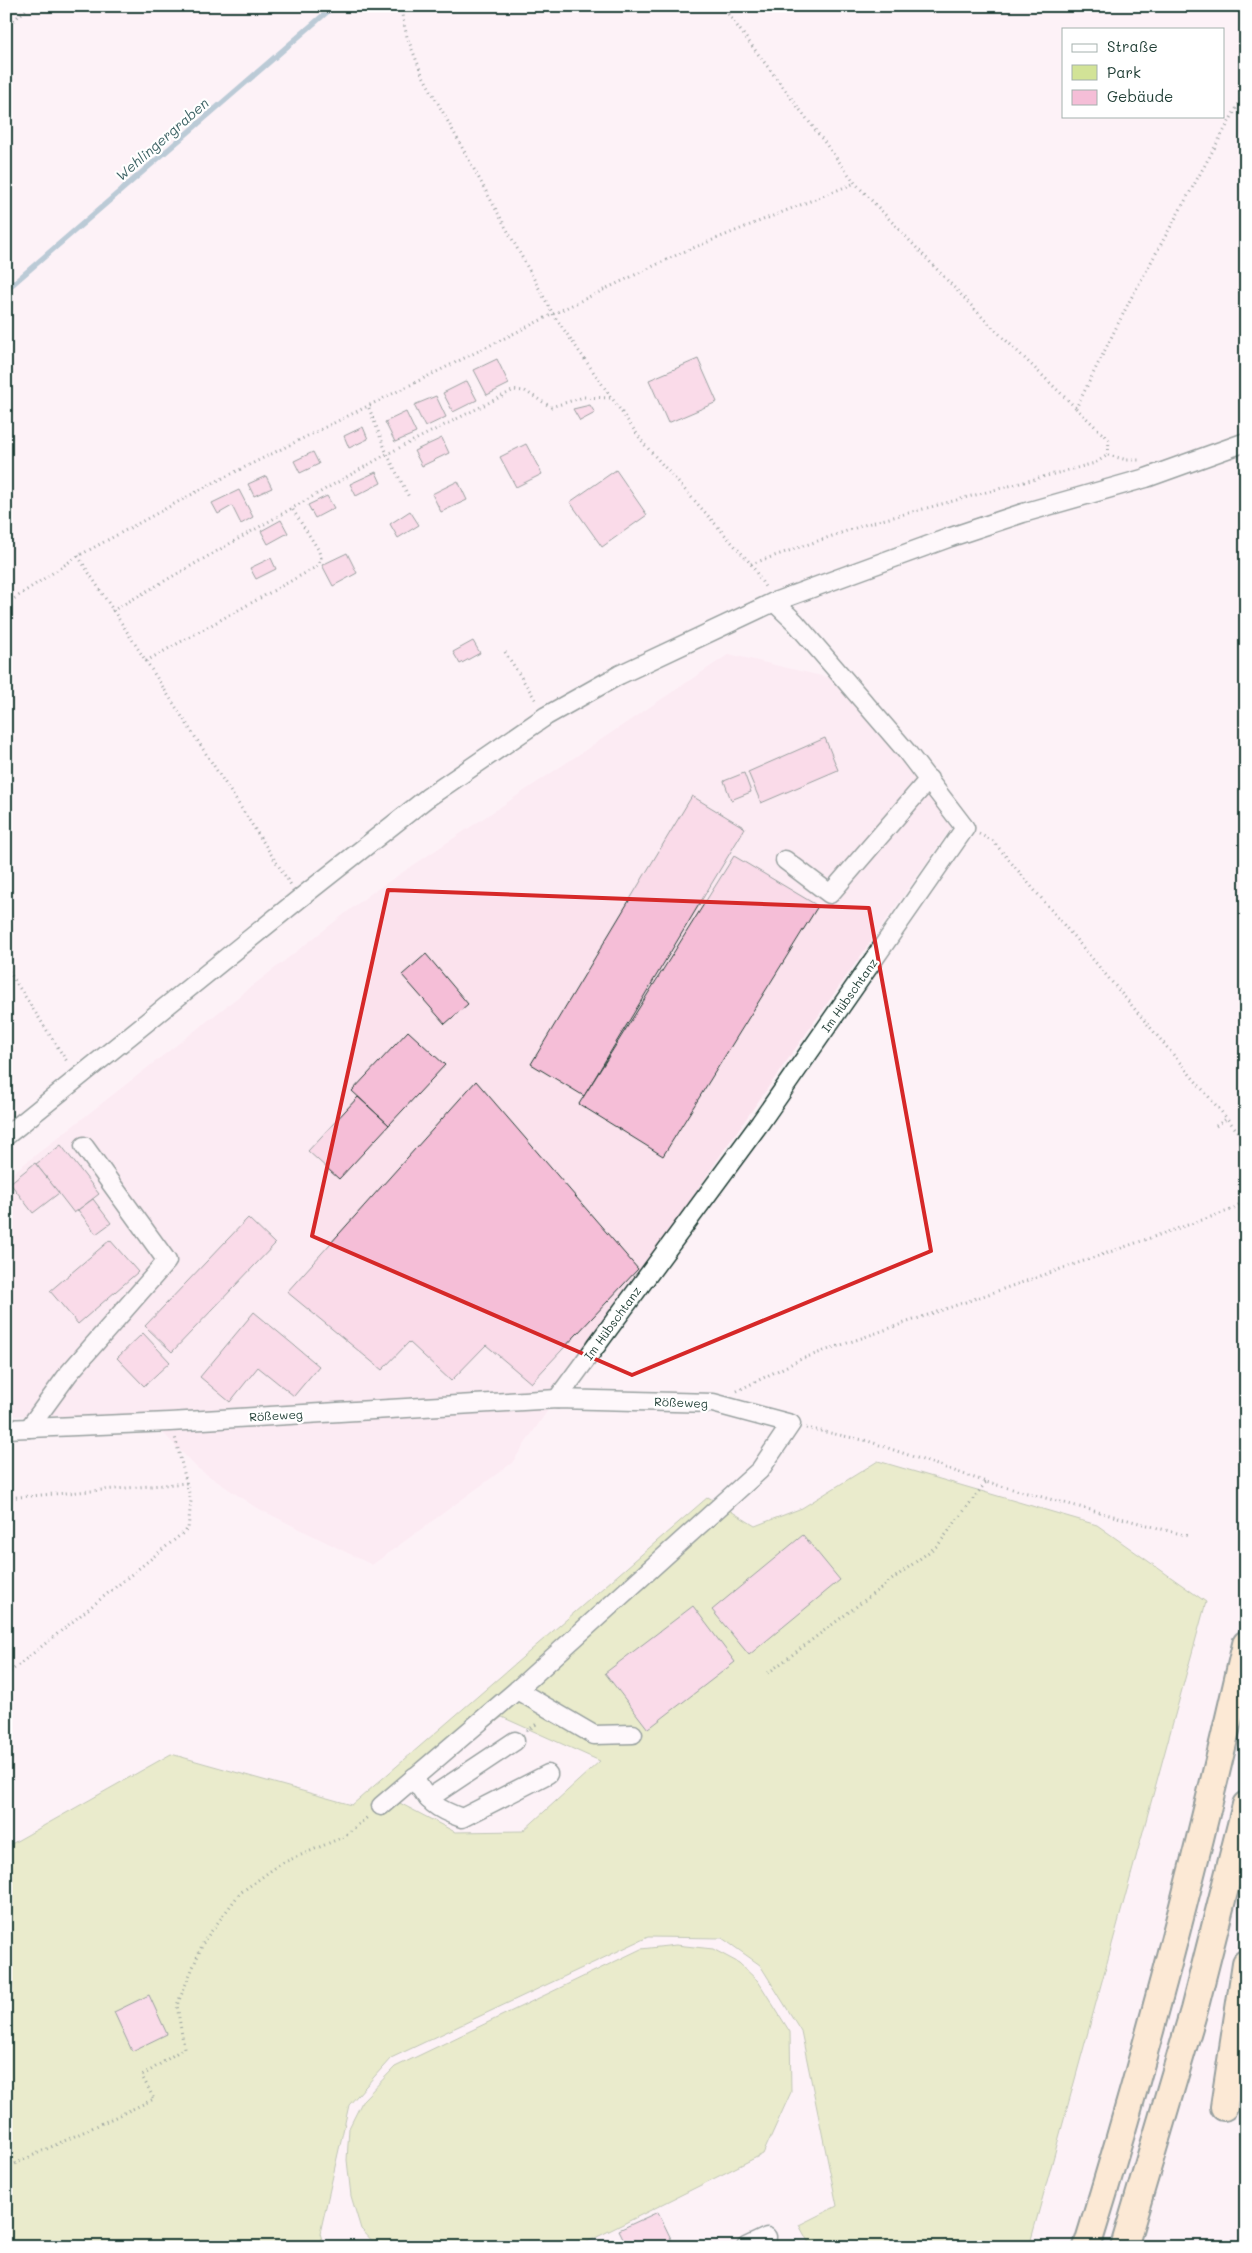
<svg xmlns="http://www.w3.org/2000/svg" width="1252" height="2253" font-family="Mali,sans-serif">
<rect width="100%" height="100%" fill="#fdf2f7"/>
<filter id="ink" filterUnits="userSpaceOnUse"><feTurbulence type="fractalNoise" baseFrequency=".02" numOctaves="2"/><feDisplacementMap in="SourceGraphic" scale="10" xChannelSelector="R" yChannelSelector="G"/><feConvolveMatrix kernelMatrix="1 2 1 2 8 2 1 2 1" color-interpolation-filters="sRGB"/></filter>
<g filter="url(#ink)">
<path fill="#fbe2ed" d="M729 654 847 682 953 825 729 1143 512 1463 372 1565 255 1507 197 1468 165 1435 136 1416H6V1178L370 894Z"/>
<g fill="#d2e397" stroke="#789066" fill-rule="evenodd">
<path d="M878 1461 1097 1525 1206 1602 1029 2247H811L799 2225 837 2206 801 2031 760 1965 722 1938 648 1937 391 2058 349 2105 320 2233 324 2247H6V1847L171 1754 352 1805 708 1497 755 1526 802 1508ZM502 1717 600 1761 523 1831 455 1832 394 1800Z"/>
<path d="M676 1945 713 1949 739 1963 758 1981 790 2032 791 2092 763 2154 577 2247H378L361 2229 351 2196 347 2160 349 2128 363 2100 395 2067 641 1949Z"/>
</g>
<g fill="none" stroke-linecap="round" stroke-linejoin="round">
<path stroke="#6b9aad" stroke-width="5.5" d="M6 290 334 6"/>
</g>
<g fill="#f5bed7" stroke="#1f3d34">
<path d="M497 359 509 384 487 395 474 370Z"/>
<path d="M698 359 717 402 668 423 649 380Z"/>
<path d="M467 381 477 400 453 412 443 393Z"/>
<path d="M436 396 446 417 425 427 414 405Z"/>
<path d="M590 405 595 413 580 421 573 409Z"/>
<path d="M406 412 416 433 395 442 385 422Z"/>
<path d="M363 427 368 439 349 448 344 436Z"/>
<path d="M442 438 449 453 422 466 414 451Z"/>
<path d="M526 444 542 474 516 487 500 457Z"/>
<path d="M313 452 319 464 300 473 294 461Z"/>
<path d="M616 470 647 515 602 547 570 502Z"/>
<path d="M376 472 381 483 356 496 350 484Z"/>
<path d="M266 476 272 488 254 496 248 484Z"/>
<path d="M458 481 467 500 441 512 432 494Z"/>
<path d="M239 490 253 517 241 524 232 506 218 514 212 503Z"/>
<path d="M327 496 334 508 315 518 308 505Z"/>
<path d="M410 511 419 525 398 538 390 524Z"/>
<path d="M281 520 288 533 268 544 261 531Z"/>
<path d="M347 553 357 573 333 586 322 565Z"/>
<path d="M271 558 276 569 256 579 250 568Z"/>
<path d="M473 641 480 653 460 664 453 652Z"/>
<path d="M825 738 838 770 761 803 748 772Z"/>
<path d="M744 773 751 792 731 800 724 781Z"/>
<path d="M692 796 745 828 584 1096 531 1064Z"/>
<path d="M734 856 818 906 663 1156 579 1104Z"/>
<path d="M426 954 468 1004 445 1024 402 975Z"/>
<path d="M408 1031 445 1065 389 1125 352 1091Z"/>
<path d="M476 1081 638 1269 531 1383 486 1345 451 1381 409 1342 382 1370 287 1292Z"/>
<path d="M358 1097 389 1125 339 1179 308 1151Z"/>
<path d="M61 1145 99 1194 74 1213 36 1164Z"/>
<path d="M35 1163 59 1193 33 1213 10 1183Z"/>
<path d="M93 1199 111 1223 96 1234 78 1210Z"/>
<path d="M248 1218 275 1244 172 1352 145 1326Z"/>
<path d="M110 1240 138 1272 78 1324 50 1291Z"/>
<path d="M254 1312 319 1366 294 1396 258 1367 230 1402 200 1377Z"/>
<path d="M143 1333 170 1362 144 1386 117 1358Z"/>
<path d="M803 1535 840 1580 749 1655 712 1610Z"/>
<path d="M693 1606 735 1662 648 1729 605 1673Z"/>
<path d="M149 1995 167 2034 132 2051 114 2012Z"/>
<path d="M658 2212 675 2247H616L615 2244 624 2240 619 2230Z"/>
</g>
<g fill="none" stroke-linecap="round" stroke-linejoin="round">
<defs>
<g id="minor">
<path d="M785 860 830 894 929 779"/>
<path d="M6 1136 299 899 427 798 546 716 619 675 774 602 951 537 1023 513 1146 478 1246 442"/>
<path d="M557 1399 760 1123 965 828 907 752 795 622 774 602"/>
<path d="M29 1428 69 1373 167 1261 84 1146"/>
<path d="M6 1429 170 1422 557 1399 713 1403 791 1424 760 1470 517 1690 381 1806"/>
<path d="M517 1690 594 1735 633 1734"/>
<path d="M414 1777C427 1802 436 1809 462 1818L548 1774"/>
<path d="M428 1799 515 1741"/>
<path d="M746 2247 767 2237"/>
</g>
<g id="highway">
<path d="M1224 2107 1246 1963"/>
<path d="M1087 2247C1149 2048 1200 1847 1246 1644"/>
<path d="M1124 2247 1194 2010 1246 1805"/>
</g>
</defs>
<use href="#minor" stroke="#1f3d34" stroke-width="21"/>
<use href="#highway" stroke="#1f3d34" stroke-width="30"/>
<g stroke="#1f3d34" stroke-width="3" stroke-dasharray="1 4" stroke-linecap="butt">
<path d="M400 6 407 37 422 74 553 314 644 444 751 564 765 587"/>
<path d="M722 6 855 183 985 320 1076 408"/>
<path d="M6 27 30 6"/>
<path d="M369 408 387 454 410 499"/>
<path d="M1108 455 1109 440 1076 408 1130 300 1246 91"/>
<path d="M1108 455 1127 460H1139"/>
<path d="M78 556 291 885"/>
<path d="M751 564 867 524 1095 463 1108 455"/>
<path d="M6 604 78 556 213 483 553 314 683 252 855 183"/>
<path d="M112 611 387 454 514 390 525 391 551 407 584 397 610 398"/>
<path d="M505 652 537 702"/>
<path d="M146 661 318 566 321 558 318 549 291 507"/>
<path d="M979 834 993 841 1246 1141"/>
<path d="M6 967 68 1063"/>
<path d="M1216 1126 1226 1119"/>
<path d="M737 1391 801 1359 1231 1210 1246 1200"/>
<path d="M806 1428 868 1441 986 1482 1188 1536"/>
<path d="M6 1498 187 1483"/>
<path d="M768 1673 938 1545 986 1482"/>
<path d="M6 1675 188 1529 191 1501 175 1437"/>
<path d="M527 1731 538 1723"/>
<path d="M6 2168 154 2099 142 2076 184 2048 177 2005 204 1941 240 1893 280 1864 343 1837 369 1816"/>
</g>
<use href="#minor" stroke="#fff" stroke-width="18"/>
<use href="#highway" stroke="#faddab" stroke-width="26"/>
</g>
</g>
<path d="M0 0H1252V2253H0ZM388 890 869 908 931 1251 632 1375 312 1236Z" fill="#fdf2f7" fill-opacity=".55" fill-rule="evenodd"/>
<path fill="none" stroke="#d62828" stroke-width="4" stroke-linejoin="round" d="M388 890 869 908 931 1251 632 1375 312 1236Z"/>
<g text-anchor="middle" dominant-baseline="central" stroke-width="4.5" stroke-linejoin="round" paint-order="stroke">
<g font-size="12" fill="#1f3d34" stroke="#fff">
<text transform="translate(849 995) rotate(-55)">Im Hübschtanz</text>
<text transform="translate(612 1323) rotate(-54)">Im Hübschtanz</text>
<text transform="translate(681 1402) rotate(2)">Rößeweg</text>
<text transform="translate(276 1415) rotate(-3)">Rößeweg</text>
</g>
<g font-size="14" font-style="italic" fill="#3f6466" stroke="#fff">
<text transform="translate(162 139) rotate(-41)">Wehlingergraben</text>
</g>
</g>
<rect width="1252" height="2253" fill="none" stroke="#fff" stroke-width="25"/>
<rect x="12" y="12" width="1227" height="2228" fill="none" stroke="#1f3d34" stroke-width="2" filter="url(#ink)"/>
<rect x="1062" y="28" width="162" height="90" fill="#ffffff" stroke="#a5b1ae"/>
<rect x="1072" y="44" width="25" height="8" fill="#ffffff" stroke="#a5b1ae"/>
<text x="1107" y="52" font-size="15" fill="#1f3d34">Straße</text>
<rect x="1072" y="65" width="25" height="15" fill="#d2e397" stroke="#a5b1ae"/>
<text x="1107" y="78" font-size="15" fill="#1f3d34">Park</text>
<rect x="1072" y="90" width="25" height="15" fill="#f5bed7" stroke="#a5b1ae"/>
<text x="1107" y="102" font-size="15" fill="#1f3d34">Gebäude</text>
</svg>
